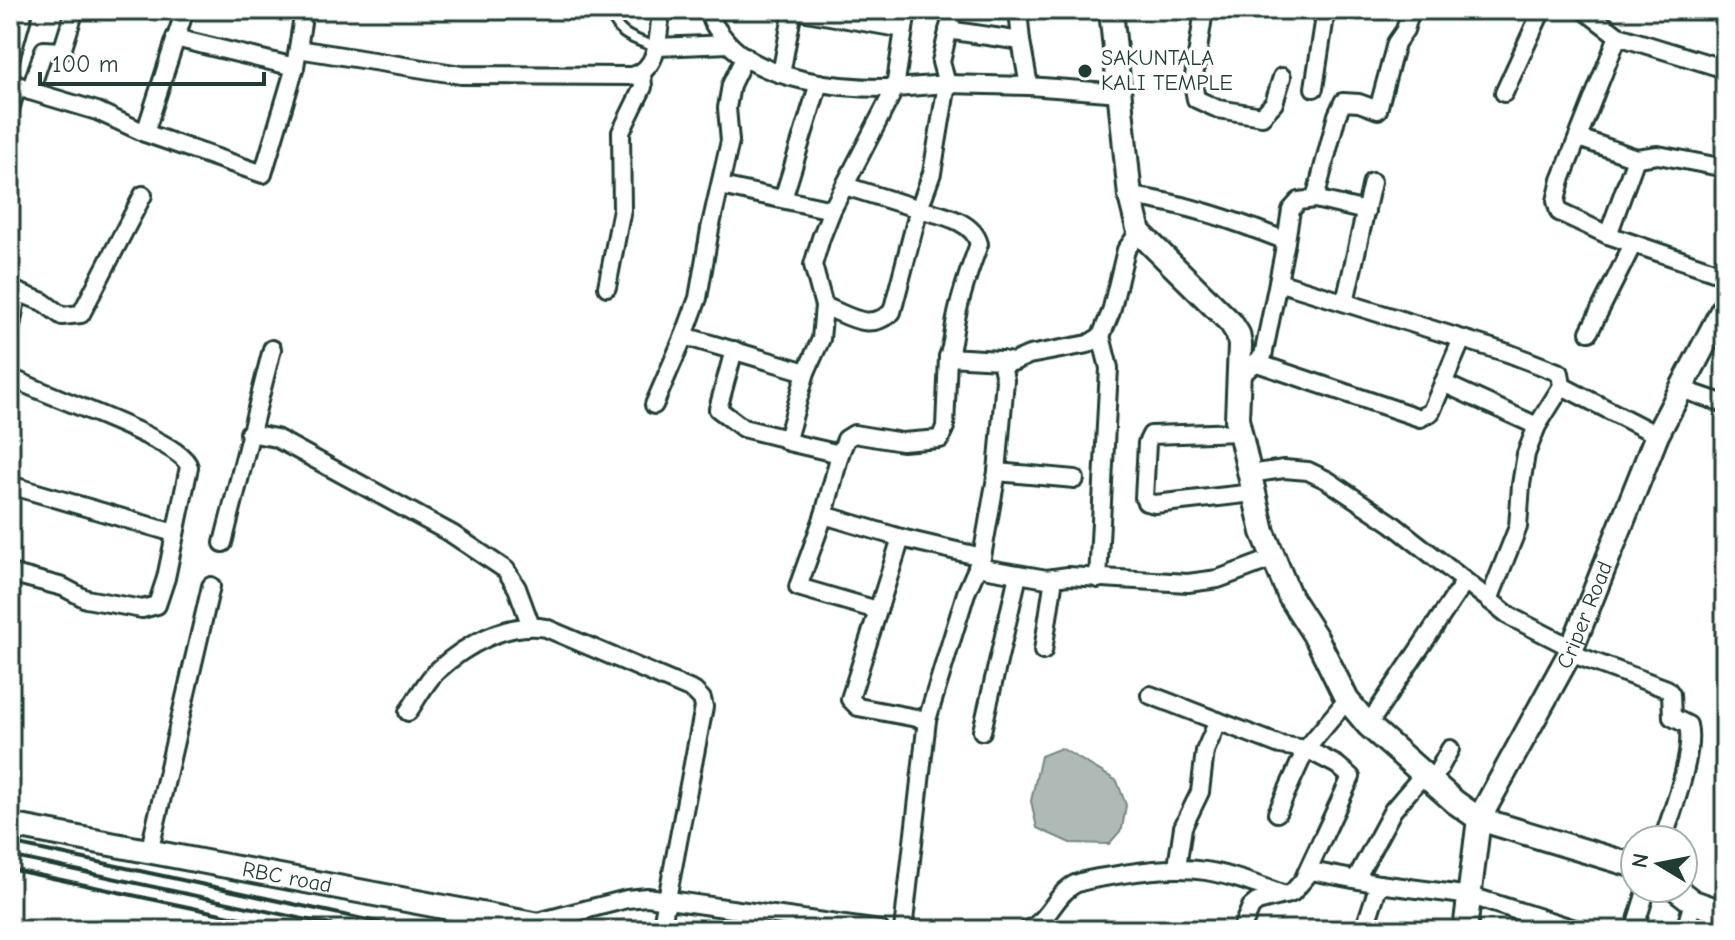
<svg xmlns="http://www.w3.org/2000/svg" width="1735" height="940" font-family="'Comic Neue',sans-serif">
<rect width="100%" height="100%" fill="#fff"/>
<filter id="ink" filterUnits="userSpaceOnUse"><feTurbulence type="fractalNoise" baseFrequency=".0125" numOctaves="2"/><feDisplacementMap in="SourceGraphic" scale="16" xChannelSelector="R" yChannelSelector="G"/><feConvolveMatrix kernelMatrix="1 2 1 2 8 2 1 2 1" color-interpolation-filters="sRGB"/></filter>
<g filter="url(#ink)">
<path fill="#afbab7" stroke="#758883" stroke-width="2" d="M1061 748 1117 781 1126 805 1122 829 1109 844 1070 843 1037 828 1031 801 1041 756Z"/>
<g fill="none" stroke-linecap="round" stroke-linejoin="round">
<defs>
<path id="lane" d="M612 10C614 35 635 39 656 47"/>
<g id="street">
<path d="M710 10C710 21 716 28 723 37 757 82 843 89 895 88L907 10"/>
<path d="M795 10 904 29"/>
<path d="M953 10 941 62 947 84 932 173 919 209C940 215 973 220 979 244 970 268 961 293 956 319 953 333 953 344 948 357L1001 360"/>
<path d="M1018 10 1021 41 1029 86"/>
<path d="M1204 10 1193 83 1196 99 1218 109 1262 116 1274 103 1282 77"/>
<path d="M1584 10 1618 36 1725 69"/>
<path d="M948 30 1021 41"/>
<path d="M175 38 295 67"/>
<path d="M657 47 729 44"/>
<path d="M298 49 461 75 632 76C660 69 658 34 661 10"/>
<path d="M745 56 731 85 727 108 730 141 710 229 698 298 684 336 806 372"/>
<path d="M10 60 24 10"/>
<path d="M781 74 793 10"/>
<path d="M10 81 30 91 44 50 62 51 75 10"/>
<path d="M1314 88 1326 10"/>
<path d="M30 91 97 111 145 133 185 10"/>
<path d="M1504 93 1542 10"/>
<path d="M10 110 17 85"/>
<path d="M145 133 263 174 295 67 304 10"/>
<path d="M1579 138 1636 158"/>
<path d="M1725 168 1658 155 1636 158 1608 235 1725 275"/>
<path d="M721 186 832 210"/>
<path d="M1130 196C1184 203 1236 221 1286 241L1278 282"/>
<path d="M783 199 819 83"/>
<path d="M1315 199 1337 115 1343 102 1359 103 1378 110 1396 43 1405 30 1411 10"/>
<path d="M1608 235 1559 212 1556 201 1561 180 1618 36"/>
<path d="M1286 241 1291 210 1299 201 1315 199 1366 211"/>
<path d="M607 287 622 209 621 132 643 87 642 73"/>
<path d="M10 289 43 302 62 316 81 314 143 195"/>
<path d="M1345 302 1372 182"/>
<path d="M824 306C850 316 868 332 892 312L919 209 845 186"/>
<path d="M10 332 17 294"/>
<path d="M1589 332 1633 244"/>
<path d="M734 350 718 409 743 428 787 439"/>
<path d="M1257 363 1420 418 1431 412 1462 339"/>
<path d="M10 377C40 394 183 440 189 467L166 578 157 605 142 609 86 599 63 587 10 573"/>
<path d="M1239 377 1263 356 1278 282 1508 353 1560 373 1562 386 1537 426 1526 454 1521 485 1518 527 1489 600"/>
<path d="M1443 383 1537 426"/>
<path d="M1562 386 1657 435"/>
<path d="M1681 389 1725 404"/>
<path d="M654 405 684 336"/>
<path d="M1240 432 1151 435 1147 443 1144 498 1146 502 1155 504 1254 493"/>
<path d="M249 433 276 438 452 534 506 570 517 588 531 626"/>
<path d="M840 454 846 439 854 434 902 442 940 439 945 427 948 357"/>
<path d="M997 472 1075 479"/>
<path d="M1249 474 1284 469 1308 471 1327 480 1391 523 1511 617 1572 648"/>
<path d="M10 485 174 533"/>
<path d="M824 515 798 587 877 610"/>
<path d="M901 538 850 699 858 707 927 720"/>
<path d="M223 543 272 349"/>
<path d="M982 557 901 538 824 515 840 454 788 442 787 439 806 372 821 339 824 306 813 265 821 238 832 210 895 88 947 84 1029 86 1121 93"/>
<path d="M977 567 1047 579 1068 576 1188 583 1218 579 1274 558"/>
<path d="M1098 579 1109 368 1101 336"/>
<path d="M1043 651 1054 578"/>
<path d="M1570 653 1667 689 1671 694 1672 717 1688 725C1695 752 1672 812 1663 840"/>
<path d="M1150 695 1280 745 1306 749 1347 700"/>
<path d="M408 712C417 699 426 681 437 671 465 645 508 621 546 628L694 691 702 699 704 707 661 930"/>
<path d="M1368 725 1465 581"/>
<path d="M982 731 1018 575"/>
<path d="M1432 782 1450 749"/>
<path d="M1277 813 1306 749 1337 765 1351 777 1305 876"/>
<path d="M149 853 211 586"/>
<path d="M1177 867 1183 827 1200 792 1205 751 1218 721"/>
<path d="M1356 879 1393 810 1423 775"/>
<path d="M538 922 627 899 647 897 880 930"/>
<path d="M903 930 927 720 966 593 982 557 997 472 1005 380 1001 360 1013 362 1029 355 1088 344 1101 336 1111 312 1126 250 1139 232"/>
<path d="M1027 930C1049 922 1055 894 1075 884 1090 878 1108 877 1123 874 1194 862 1219 871 1285 895"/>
<path d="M1241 930 1251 907 1257 902 1292 893 1311 871 1379 884"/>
<path d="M1364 930 1379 884 1471 896 1578 930"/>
<path d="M1634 930 1647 888"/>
<path d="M1685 930 1693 902"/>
</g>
<g id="secondary">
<path d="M1111 10 1130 196 1139 232 1231 323 1238 334 1240 345 1237 419 1263 532 1290 597 1317 639 1347 700 1368 725 1455 802 1479 819 1635 866"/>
<path id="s1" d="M10 825 565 930"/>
<path d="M1675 888 1693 902 1725 913"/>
<path id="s2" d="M1465 930 1479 819 1570 653 1657 435 1725 305"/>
</g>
</defs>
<use href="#lane" stroke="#1f3d34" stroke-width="14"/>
<use href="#street" stroke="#1f3d34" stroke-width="22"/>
<use href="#secondary" stroke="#1f3d34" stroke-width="28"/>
<use href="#lane" stroke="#fff" stroke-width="8"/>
<use href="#street" stroke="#fff" stroke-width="16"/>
<use href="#secondary" stroke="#fff" stroke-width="22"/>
<g stroke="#1f3d34" stroke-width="4">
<path d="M10 843 414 930"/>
<path d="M10 856 350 929"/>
<path d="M10 869 296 930"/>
</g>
</g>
</g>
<circle fill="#1f3d34" stroke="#fff" stroke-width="3" cx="1085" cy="71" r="8"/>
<g text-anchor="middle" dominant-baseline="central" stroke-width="7" stroke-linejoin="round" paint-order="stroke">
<g font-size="22" fill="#1f3d34" stroke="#fff" text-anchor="start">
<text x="1101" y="58">SAKUNTALA<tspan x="1101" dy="25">KALI TEMPLE</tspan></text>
</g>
<g font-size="22" fill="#1f3d34" stroke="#fff">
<text stroke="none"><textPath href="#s2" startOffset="342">Criper Road</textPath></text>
<text stroke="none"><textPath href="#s1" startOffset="282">RBC road</textPath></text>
</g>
</g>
<rect width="1735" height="940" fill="none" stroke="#fff" stroke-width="40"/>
<rect x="20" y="20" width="1695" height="900" fill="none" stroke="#1f3d34" stroke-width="3" filter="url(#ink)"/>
<g transform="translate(1659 864) rotate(280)"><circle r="38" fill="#ffffff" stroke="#a5b1ae" stroke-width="2"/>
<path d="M0-6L14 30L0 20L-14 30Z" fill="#1f3d34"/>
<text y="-12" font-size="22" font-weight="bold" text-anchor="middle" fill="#1f3d34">N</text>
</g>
<path d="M40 72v12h224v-12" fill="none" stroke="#1f3d34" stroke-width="4"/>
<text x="52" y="72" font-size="24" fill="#1f3d34" stroke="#ffffff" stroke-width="6" paint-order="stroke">100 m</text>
</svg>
